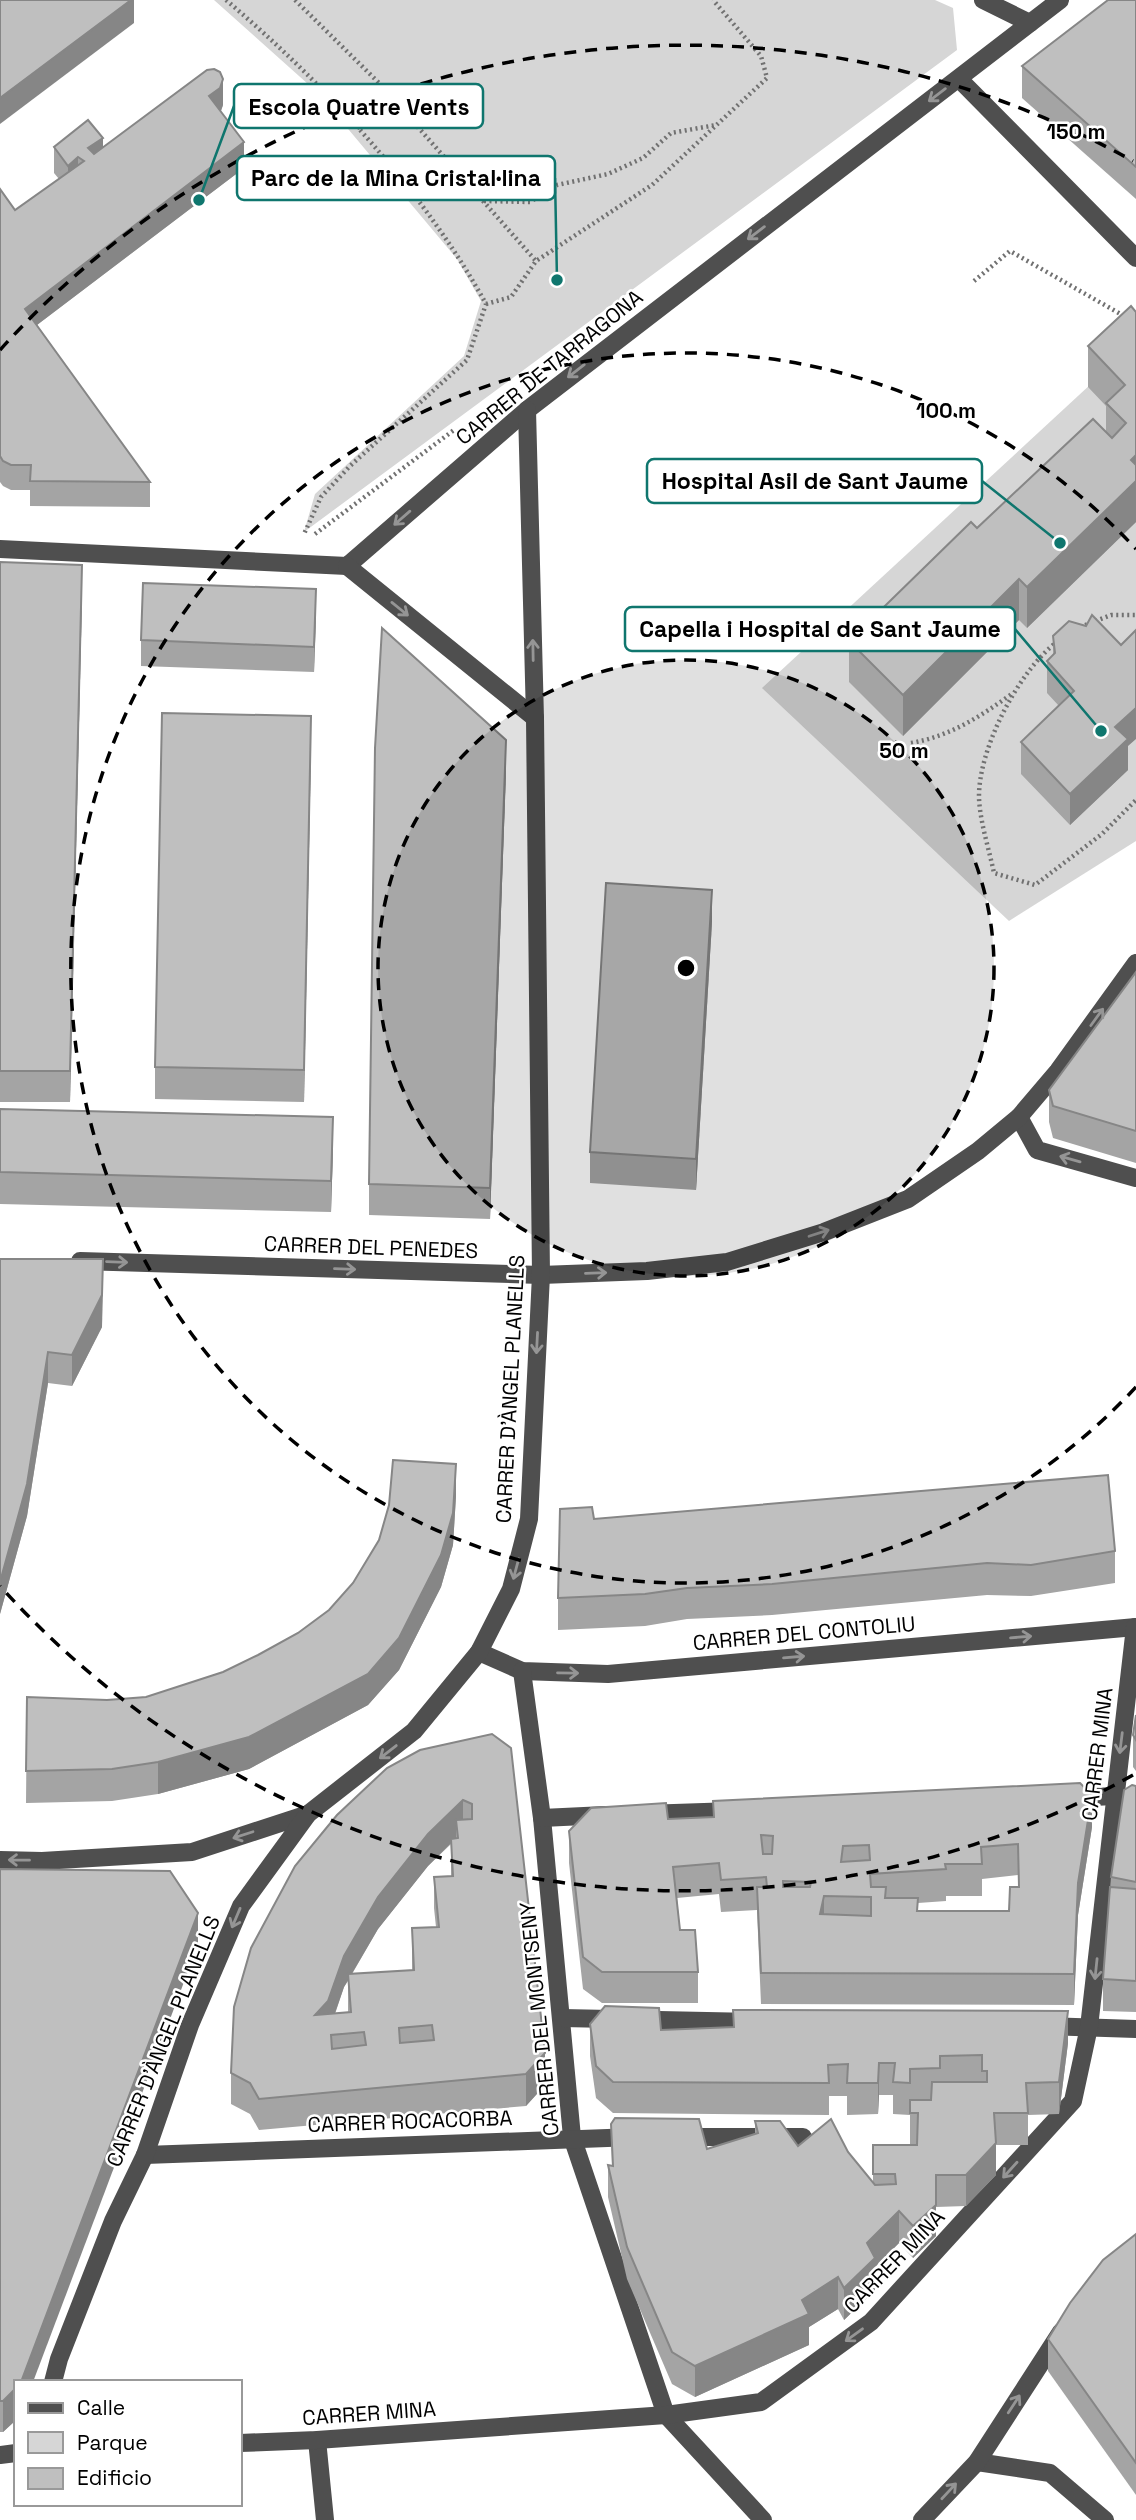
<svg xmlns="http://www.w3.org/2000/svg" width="1136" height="2520" font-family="'Space Grotesk',sans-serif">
<rect width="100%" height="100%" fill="#fff"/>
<g fill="#d6d6d6">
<path d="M214 0H935L953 8 957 50 304 532 315 494 464 356 481 301 457 259 318 93Z"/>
<path d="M1131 347 1136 353V841L1009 921 762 688Z"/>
</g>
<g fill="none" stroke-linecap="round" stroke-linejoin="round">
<g stroke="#717171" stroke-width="4.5" stroke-dasharray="2 3.5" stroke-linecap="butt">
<path d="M226 0C324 83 424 191 486 304L467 360 350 466 321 497 304 534"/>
<path d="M295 0 379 83 536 261"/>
<path d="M357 129 379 83"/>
<path d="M484 201 530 202 557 185 608 174 643 158 671 133 716 125"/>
<path d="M974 281 1010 251 1124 316"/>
<path d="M486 304 511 297 536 261 652 185 767 78 761 56 713 0"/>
<path d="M315 534 454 430"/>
<path d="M1080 627 1111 615H1136"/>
<path d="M1058 641C1019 670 978 749 979 798 980 822 989 849 994 873L1035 885 1102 834 1136 800"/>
<path d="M911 743C951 736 981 716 1013 693"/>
</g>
<g stroke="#4f4f4f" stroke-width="18">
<path d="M983 0 1030 23"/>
<path d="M959 79 1136 258"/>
<path d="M0 549 347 566 527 410 1060 0"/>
<path d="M347 566 535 718"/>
<path d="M1019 1117 1037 1150 1136 1178"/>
<path d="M80 1261 541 1275 647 1271 727 1262 824 1232 908 1199 978 1151 1019 1117 1058 1071 1136 963"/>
<path d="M479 1652 522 1671 608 1674 1136 1627"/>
<path d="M522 1671 542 1818 572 2137 666 2415 763 2520"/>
<path d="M1070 1798 1115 1796 1136 1801"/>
<path d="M644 1814 734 1811"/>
<path d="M542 1818 605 1815"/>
<path d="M0 1860 42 1861 192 1852 308 1814"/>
<path d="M562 2018 755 2022"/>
<path d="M1045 2026 1136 2029"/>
<path d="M680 2137H803"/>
<path d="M145 2155 634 2137"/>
<path d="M53 2382 59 2359 113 2221 145 2155 190 2025 241 1906 308 1814 414 1731 479 1652 511 1589 529 1519 541 1275 535 718 527 410"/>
<path d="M317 2440 325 2520"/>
<path d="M240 2443 317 2440 666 2415 761 2402 871 2322 1073 2101 1089 2027 1135 1627"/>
<path d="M0 2455 16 2453"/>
<path d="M977 2462 1050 2473 1105 2520"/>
<path d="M922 2520 977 2462 1061 2332"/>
</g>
</g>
<g fill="#a4a4a4" fill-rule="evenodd">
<path d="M1136 0V199L1022 98V66Z"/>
<path d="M223 105 221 111 244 168 37 325 150 482V507L30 506V490H11L3 486 0 482V189L15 210 59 179 54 173V147H103Z"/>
<path d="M1136 312V522L1027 628 1019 620 903 736 849 682V641L977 528 1106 432V406L1088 387V346Z"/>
<path d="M0 562 82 597 70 1102H0Z"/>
<path d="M316 614 314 672 141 666V640Z"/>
<path d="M1053 636 1121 645 1128 746V770L1070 825 1021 774V742L1059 706 1047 693V661L1053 655Z"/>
<path d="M311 748 304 1102 155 1099V1067Z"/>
<path d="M506 772 490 1219 369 1215V1184Z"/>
<path d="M712 922 696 1190 590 1183V1152Z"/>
<path d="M1136 972V1163L1053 1138 1049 1122V1090Z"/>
<path d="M0 1109 333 1149 331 1212 0 1204Z"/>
<path d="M0 1259 102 1327 72 1386 48 1383 27 1516 0 1614Z"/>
<path d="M456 1496 453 1545 441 1587 399 1670 368 1705 249 1769 158 1794 112 1801 26 1803 27 1697 107 1700 146 1697 223 1672 258 1655 298 1633 329 1610Z"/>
<path d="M594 1519 1115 1551V1583L1031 1596 987 1595 772 1615 687 1619 645 1626 558 1630V1598Z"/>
<path d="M1136 1715V1771L1133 1767V1735Z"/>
<path d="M492 1734 545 2085 526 2106 259 2130 250 2114 231 2104V2073ZM451 1844V1876L434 1877V1908L436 1927 412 1928V1970L352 1974 378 1929 428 1866ZM348 1981V2013L335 2014 344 1987Z"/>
<path d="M1136 1786V2012L1103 2011V1979L1111 1877Z"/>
<path d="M713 1801 1092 1827 1078 1915 1074 2005 761 2004 757 1910 721 1912 719 1894 677 1898 680 1930 698 1972V2003H602L583 1989 569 1863V1831L668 1819 713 1817ZM1018 1875V1887L1009 1911H918V1903L946 1901V1896H982V1879Z"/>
<path d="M0 1869 198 1945 16 2382V2420L3 2432H0Z"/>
<path d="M733 2010 1068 2043 1059 2114 1028 2115V2145H996V2175L966 2206 936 2207V2236L913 2258 899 2243 875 2267V2290L844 2320 838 2309 809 2327V2345L695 2397 672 2384 627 2279 608 2197V2165L612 2166 611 2124 707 2149 755 2134V2121L798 2146 848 2152 873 2183V2145L910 2144V2115L893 2114V2095H879L878 2114 847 2115V2096H829V2115L613 2113 596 2098 590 2056V2024L661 2030 733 2027Z"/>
<path d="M1136 2234V2495L1048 2371V2339Z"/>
</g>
<g fill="#868686">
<path d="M131 0H134V23L0 124V98Z"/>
<path d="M223 79V105L220 113 209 96Z"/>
<path d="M103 138V163L88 148Z"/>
<path d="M244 142V168L25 334V309Z"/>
<path d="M78 157V182L68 191V166Z"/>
<path d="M1136 455V522L1027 628V587Z"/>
<path d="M82 565V597L70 1102V1071Z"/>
<path d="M1019 579V620L903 736V695Z"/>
<path d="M316 589V614L314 672V647Z"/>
<path d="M1136 708V739L1128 746V770L1070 825V794L1115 727Z"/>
<path d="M311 716V748L304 1102V1070Z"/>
<path d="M506 740V772L490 1219V1188Z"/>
<path d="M712 890V922L696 1190V1159Z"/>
<path d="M333 1117V1149L331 1212V1181Z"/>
<path d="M103 1291 102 1327 72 1386V1355Z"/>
<path d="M48 1352V1383L27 1516 0 1614V1582Z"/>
<path d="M456 1464V1496L453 1545 441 1587 399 1670 368 1705 249 1769 158 1794V1762L249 1737Z"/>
<path d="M1092 1795V1827L1078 1915 1074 2005V1974L1078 1883Z"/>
<path d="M463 1800V1832L456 1820V1838L428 1866 378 1929 344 1987 328 2033 315 2015 344 1956 378 1897 428 1834Z"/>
<path d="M824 1896V1927L820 1914Z"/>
<path d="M198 1913V1945L33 2382H21Z"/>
<path d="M1068 2011V2043L1059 2114V2082Z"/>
<path d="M545 2053V2085L526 2106V2074Z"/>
<path d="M879 2063V2095L878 2114V2083Z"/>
<path d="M996 2143V2175L966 2206V2175Z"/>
<path d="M936 2205V2236L913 2258V2226Z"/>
<path d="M899 2211V2243L875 2267V2290L844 2320V2288L867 2243Z"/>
<path d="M838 2277V2309L809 2327V2345L695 2397V2366Z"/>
<path d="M16 2388V2420L3 2432V2401Z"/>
</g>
<g fill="#bfbfbf" stroke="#868686" stroke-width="2" fill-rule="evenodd">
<path d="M0 0H131L0 98Z"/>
<path d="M1108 0H1136V167L1022 66Z"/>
<path d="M214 69 220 72 223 79 220 88 209 96 244 142 25 309 150 482 30 481 31 465H11L3 461 0 456V189L15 210 84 161 78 157 68 166 54 147 88 120 103 138 88 148 94 154 207 70Z"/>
<path d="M1131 306 1136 312V455L1131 460 1136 465V481L1027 587 1019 579 903 695 849 641 971 522 977 528 1093 419 1112 438 1126 423 1106 403 1125 385 1088 346Z"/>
<path d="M0 562 82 565 70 1071H0Z"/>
<path d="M143 583 316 589 314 647 141 640Z"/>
<path d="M1092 615 1121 645 1136 630V708L1115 727 1128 739 1070 794 1021 742 1074 691 1047 661 1055 653 1053 636 1069 621 1086 626Z"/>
<path d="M382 628 506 740 490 1188 369 1184 375 748Z"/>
<path d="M162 713 311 716 304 1070 155 1067Z"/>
<path d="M606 883 712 890 696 1159 590 1152Z"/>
<path d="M1136 972V1131L1053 1106 1049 1090Z"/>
<path d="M0 1109 333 1117 331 1181 0 1172Z"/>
<path d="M0 1259H103L102 1295 72 1355 48 1352 27 1484 0 1582Z"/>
<path d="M393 1460 456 1464 453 1513 441 1555 399 1638 368 1674 249 1737 158 1762 112 1769 26 1771 27 1697 107 1700 146 1697 223 1672 258 1655 298 1633 329 1610 353 1583 379 1540 389 1505Z"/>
<path d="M1108 1475 1115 1551 1031 1565 987 1563 772 1584 687 1588 645 1594 558 1598 560 1509 592 1507 594 1519Z"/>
<path d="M1136 1715V1740L1133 1735Z"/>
<path d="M492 1734 511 1748 545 2053 526 2074 259 2099 250 2083 231 2073 234 2007 251 1948 295 1866 337 1815 387 1768 420 1750ZM463 1800 472 1804V1819L456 1820 458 1838 451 1839 453 1876 434 1877 439 1927 412 1928 414 1970 348 1974 351 2012 315 2015 328 2001 344 1956 378 1897 428 1834ZM432 2025 434 2040 400 2043 399 2028ZM364 2032 366 2045 332 2049 331 2035Z"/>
<path d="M1080 1783 1092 1795 1078 1883 1074 1974 761 1973 757 1887H767L766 1877 721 1880 719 1863 673 1867 680 1930H695L698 1972H602L583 1957 569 1831 591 1808 666 1803 668 1819 714 1817 713 1801ZM761 1835 773 1836 772 1854H763ZM1018 1844 1019 1887H1010L1009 1911H917L918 1898H885L886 1887H871L870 1874 946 1869 945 1864H982L981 1847ZM869 1845 870 1860 841 1862 843 1846ZM783 1881 811 1882 810 1887H783ZM824 1896 871 1897V1916L820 1914Z"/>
<path d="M1132 1785 1136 1786V1882L1111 1877 1124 1790Z"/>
<path d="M0 1869 170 1871 198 1913 21 2382H16V2388L3 2401H0Z"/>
<path d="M1110 1887 1136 1889V1981L1103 1979Z"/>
<path d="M605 2006 659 2008 661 2030 734 2027 733 2010 1068 2011 1059 2082 1026 2083 1028 2113H994L996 2143 966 2175H936V2205L913 2226 899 2211 867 2243 875 2258 844 2288 838 2277 802 2300 809 2314 695 2366 672 2352 627 2247 608 2165 613 2166 611 2124 615 2118 699 2119 707 2149 758 2133 755 2121H780L798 2146 831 2119 848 2152 875 2185 896 2184 895 2174H873V2145H917L918 2113H910V2100H931L932 2082H987V2071H982V2055L940 2056V2068L910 2069V2083L893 2082 895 2063H879L878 2083H847L848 2064 828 2065 829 2083 613 2082 596 2066 590 2024Z"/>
<path d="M1136 2234V2463L1048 2339 1070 2303 1103 2260Z"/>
</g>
<defs><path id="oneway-shaft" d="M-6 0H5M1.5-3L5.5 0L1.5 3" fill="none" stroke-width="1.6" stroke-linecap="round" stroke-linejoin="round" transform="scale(1.75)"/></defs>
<g stroke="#959595">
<use href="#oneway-shaft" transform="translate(937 95) rotate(143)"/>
<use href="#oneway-shaft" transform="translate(756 233) rotate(143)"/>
<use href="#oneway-shaft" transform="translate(576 371) rotate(142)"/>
<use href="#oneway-shaft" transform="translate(402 518) rotate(139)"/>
<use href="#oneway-shaft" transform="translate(400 609) rotate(39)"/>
<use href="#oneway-shaft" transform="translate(533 650) rotate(-91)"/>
<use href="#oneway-shaft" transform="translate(1097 1017) rotate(-54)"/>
<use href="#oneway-shaft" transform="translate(1070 1159) rotate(-164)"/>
<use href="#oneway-shaft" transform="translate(819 1233) rotate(-18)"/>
<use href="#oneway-shaft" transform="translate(117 1262) rotate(2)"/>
<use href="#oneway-shaft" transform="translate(345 1269) rotate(2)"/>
<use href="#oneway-shaft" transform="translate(596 1273) rotate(-2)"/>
<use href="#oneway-shaft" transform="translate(537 1343) rotate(93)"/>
<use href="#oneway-shaft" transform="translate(516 1569) rotate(105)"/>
<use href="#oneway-shaft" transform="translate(1021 1637) rotate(-5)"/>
<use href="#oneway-shaft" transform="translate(794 1657) rotate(-5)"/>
<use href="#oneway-shaft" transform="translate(568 1673) rotate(1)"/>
<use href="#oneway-shaft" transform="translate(1121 1743) rotate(97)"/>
<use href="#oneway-shaft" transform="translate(388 1752) rotate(142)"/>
<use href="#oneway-shaft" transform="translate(243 1835) rotate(162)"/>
<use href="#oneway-shaft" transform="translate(19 1860) rotate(-179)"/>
<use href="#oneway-shaft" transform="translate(236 1918) rotate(113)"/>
<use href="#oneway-shaft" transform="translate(1096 1969) rotate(96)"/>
<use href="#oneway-shaft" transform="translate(1010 2170) rotate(132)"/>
<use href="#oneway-shaft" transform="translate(854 2335) rotate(144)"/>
<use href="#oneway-shaft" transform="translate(1014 2404) rotate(-57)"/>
<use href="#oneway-shaft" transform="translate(949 2491) rotate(-47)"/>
</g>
<circle cx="686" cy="968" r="308" fill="#000" fill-opacity=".12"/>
<g fill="none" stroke="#000" stroke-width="3.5" stroke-dasharray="12 9">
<circle cx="686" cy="968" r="308"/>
<path d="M1136 1387A615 615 0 1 1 1136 549"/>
<path d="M1133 1775A923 923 0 0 1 0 1586M0 350A923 923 0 0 1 1133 161"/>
</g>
<g text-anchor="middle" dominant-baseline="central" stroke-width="5" stroke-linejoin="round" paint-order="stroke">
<g font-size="21" fill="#000" stroke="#fff">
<text transform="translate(549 367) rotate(-39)">CARRER DE TARRAGONA</text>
<text transform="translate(371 1247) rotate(2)">CARRER DEL PENEDES</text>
<text transform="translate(510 1389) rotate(-87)">CARRER D'ÀNGEL PLANELLS</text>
<text transform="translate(804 1633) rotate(-5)">CARRER DEL CONTOLIU</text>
<text transform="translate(1097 1754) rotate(-83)">CARRER MINA</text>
<text transform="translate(539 2019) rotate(-96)">CARRER DEL MONTSENY</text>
<text transform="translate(163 2041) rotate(-68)">CARRER D'ÀNGEL PLANELLS</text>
<text transform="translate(410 2121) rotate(-2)">CARRER ROCACORBA</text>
<text transform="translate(894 2261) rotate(-46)">CARRER MINA</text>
<text transform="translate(369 2413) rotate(-4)">CARRER MINA</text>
</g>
</g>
<circle cx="686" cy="968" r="10" fill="#000" stroke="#fff" stroke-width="3.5"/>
<g font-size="21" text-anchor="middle" font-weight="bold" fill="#000" stroke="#fff" stroke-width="5" stroke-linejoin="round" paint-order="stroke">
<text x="1076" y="139">150 m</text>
<text x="946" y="418">100 m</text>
<text x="904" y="758">50 m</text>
</g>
<path fill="none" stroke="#0f766e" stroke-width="2.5" d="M199 200L234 106M557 280L555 178M1060 543L982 481M1101 731L1015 629"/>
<g fill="#0f766e" stroke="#fff" stroke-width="2.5">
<circle cx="199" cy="200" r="7"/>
<circle cx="557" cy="280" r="7"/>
<circle cx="1060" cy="543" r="7"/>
<circle cx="1101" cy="731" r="7"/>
</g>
<g fill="#fff" stroke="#0f766e" stroke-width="2.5">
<rect x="234" y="84" width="249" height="44" rx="7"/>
<rect x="237" y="156" width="318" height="44" rx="7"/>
<rect x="647" y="459" width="335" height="44" rx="7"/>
<rect x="625" y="607" width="390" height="44" rx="7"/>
</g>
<g font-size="23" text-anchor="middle" font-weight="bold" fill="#000">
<text x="359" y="115">Escola Quatre Vents</text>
<text x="396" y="186">Parc de la Mina Cristal·lina</text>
<text x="815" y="489">Hospital Asil de Sant Jaume</text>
<text x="820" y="637">Capella i Hospital de Sant Jaume</text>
</g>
<rect x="14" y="2380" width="228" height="126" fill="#ffffff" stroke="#999999" stroke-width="2"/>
<rect x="28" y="2403" width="35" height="10" fill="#4f4f4f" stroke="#999999" stroke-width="2"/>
<text x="77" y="2415" font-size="21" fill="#000000">Calle</text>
<rect x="28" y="2432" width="35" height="21" fill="#d6d6d6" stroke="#999999" stroke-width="2"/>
<text x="77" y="2450" font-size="21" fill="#000000">Parque</text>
<rect x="28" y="2468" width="35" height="21" fill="#bfbfbf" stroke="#999999" stroke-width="2"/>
<text x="77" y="2485" font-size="21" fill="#000000">Edificio</text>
</svg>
